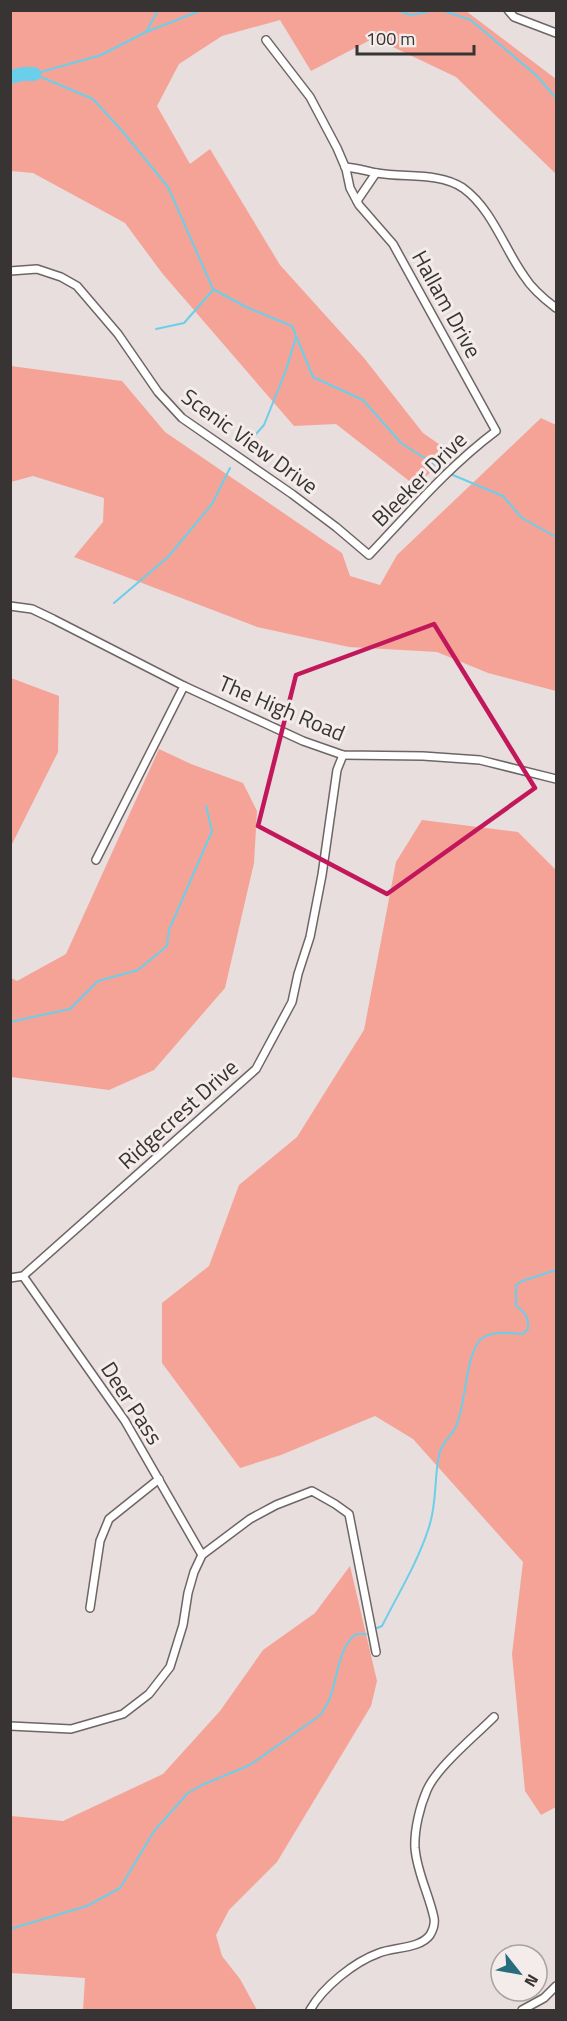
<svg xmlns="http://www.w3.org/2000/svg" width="567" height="2021" font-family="'Titillium Web',sans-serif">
<rect width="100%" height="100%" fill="#e7dedd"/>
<g fill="#f6a397">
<path d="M10 11H466L556 79V174L456 77 374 38 311 71 280 20 222 36 179 64 157 106 190 164 210 149 280 265 364 358 423 433 449 451 417 487 336 424 294 426 162 273 125 223 33 173 11 171Z"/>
<path d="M11 366 122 381 165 432 342 553 350 576 380 585 397 555 541 418 556 425V691L488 673 437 652 349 647 257 627 74 557 103 522 104 498 33 476 11 482Z"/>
<path d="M11 678 59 696 58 752 11 846Z"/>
<path d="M159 749 191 764 243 783 257 811 254 863 225 988 154 1070 109 1090 11 1077V978L17 981 66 954Z"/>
<path d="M422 820 518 832 556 870V1807L541 1815 525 1791 512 1654 523 1562 413 1439 375 1416 281 1455 240 1468 162 1363V1303L209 1266 239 1185 297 1137 364 1030 396 862Z"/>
<path d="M350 1566 377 1681 371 1706 277 1862 229 1910 216 1935 222 1956 240 1979 257 2010H83L85 1978 11 1973V1816L63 1821 163 1774 220 1711 263 1650 315 1613Z"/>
</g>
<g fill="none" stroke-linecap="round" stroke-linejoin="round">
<g stroke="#6acfea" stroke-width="2">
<path d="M396 10 411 15 436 10"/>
<path d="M441 10 471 20 537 76 556 98"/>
<path d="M146 32 158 10"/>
<path d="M34 74 93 99 123 132 168 187 213 289 246 307 292 326 313 377 363 400 401 443 448 473 503 496 522 518 556 537"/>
<path d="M34 74 101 55 146 32 202 10"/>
<path d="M156 329 184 323 213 290"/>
<path d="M248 443 264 425 286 370 296 337"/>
<path d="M114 603 168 557 212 504 230 468"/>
<path d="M10 1022 70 1009 98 981 138 970 167 946 169 930 212 831 206 806"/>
<path d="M377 1628 382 1626C398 1594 418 1562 429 1527 437 1504 434 1479 439 1455 442 1441 453 1436 457 1424 466 1401 465 1361 479 1341 488 1330 510 1333 523 1334L528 1329C529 1317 525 1312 516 1306V1285L522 1281 556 1270"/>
<path d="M10 1929 87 1906 120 1888 154 1831 188 1793 202 1785 250 1765 319 1716C340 1694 333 1651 356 1634H366"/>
</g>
<path stroke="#6acfea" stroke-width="14" d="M10 77 23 74H34"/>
<defs>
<g id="street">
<path d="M508 10 514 17 556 33"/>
<path d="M345 167C357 168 366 171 377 173 405 178 439 172 463 188 492 209 504 248 524 276 532 289 544 299 556 308"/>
<path d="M357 201 376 173"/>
<path d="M10 271 37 269 61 277 77 286 118 334 158 392 182 418 292 494 336 527 369 555C410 512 448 467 496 431L393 244 359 205 350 188 346 169 337 148 310 97 266 40"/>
<path d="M10 606 32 609 53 619 184 686 303 741 343 755 423 756 480 760 556 779"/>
<path d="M96 860 184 686"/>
<path d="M23 1276 125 1421 202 1555"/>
<path d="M10 1278 23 1276 256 1069 292 1002 298 974 310 937 322 875 337 770 343 755"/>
<path d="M90 1608 100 1541 109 1519 159 1479"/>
<path d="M10 1726 71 1729 123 1714 149 1694 170 1667 183 1625 188 1593 194 1572 202 1555 250 1519 276 1505 312 1491 335 1504 349 1514 376 1652"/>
<path d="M310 2010C323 1987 354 1962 379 1953 393 1947 420 1949 430 1935 433 1930 435 1924 434 1918 429 1894 417 1873 415 1848 414 1830 420 1806 427 1790 437 1767 475 1736 494 1717"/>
<path d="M522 2010 544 1998 556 1986"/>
</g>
</defs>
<use href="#street" stroke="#6e6665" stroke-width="10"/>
<use href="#street" stroke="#fff" stroke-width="7"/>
</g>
<path fill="none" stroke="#c2185b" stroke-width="4.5" stroke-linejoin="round" d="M434 624 535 788 387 894 258 826 296 675Z"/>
<g text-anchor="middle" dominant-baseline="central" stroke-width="6" stroke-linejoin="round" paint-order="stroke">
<g font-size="22" fill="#373433" stroke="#f4ecea">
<text transform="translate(447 304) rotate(61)">Hallam Drive</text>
<text transform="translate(250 441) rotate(36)">Scenic View Drive</text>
<text transform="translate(419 479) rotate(-45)">Bleeker Drive</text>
<text transform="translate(282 708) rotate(23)">The High Road</text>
<text transform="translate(178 1114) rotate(-42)">Ridgecrest Drive</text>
<text transform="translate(132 1403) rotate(57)">Deer Pass</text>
</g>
</g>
<rect width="567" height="2021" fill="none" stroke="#373433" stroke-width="24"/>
<g transform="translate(519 1973) rotate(121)"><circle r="28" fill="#f4ecea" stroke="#a8a2a1" stroke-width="1.5"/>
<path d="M0-4.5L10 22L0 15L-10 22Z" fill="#286c7d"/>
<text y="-9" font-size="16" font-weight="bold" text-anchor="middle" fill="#373433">N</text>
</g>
<path d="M357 45v9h117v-9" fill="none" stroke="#373433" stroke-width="3"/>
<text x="366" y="45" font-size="18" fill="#373433" stroke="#f4ecea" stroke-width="4.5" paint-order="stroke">100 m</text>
</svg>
